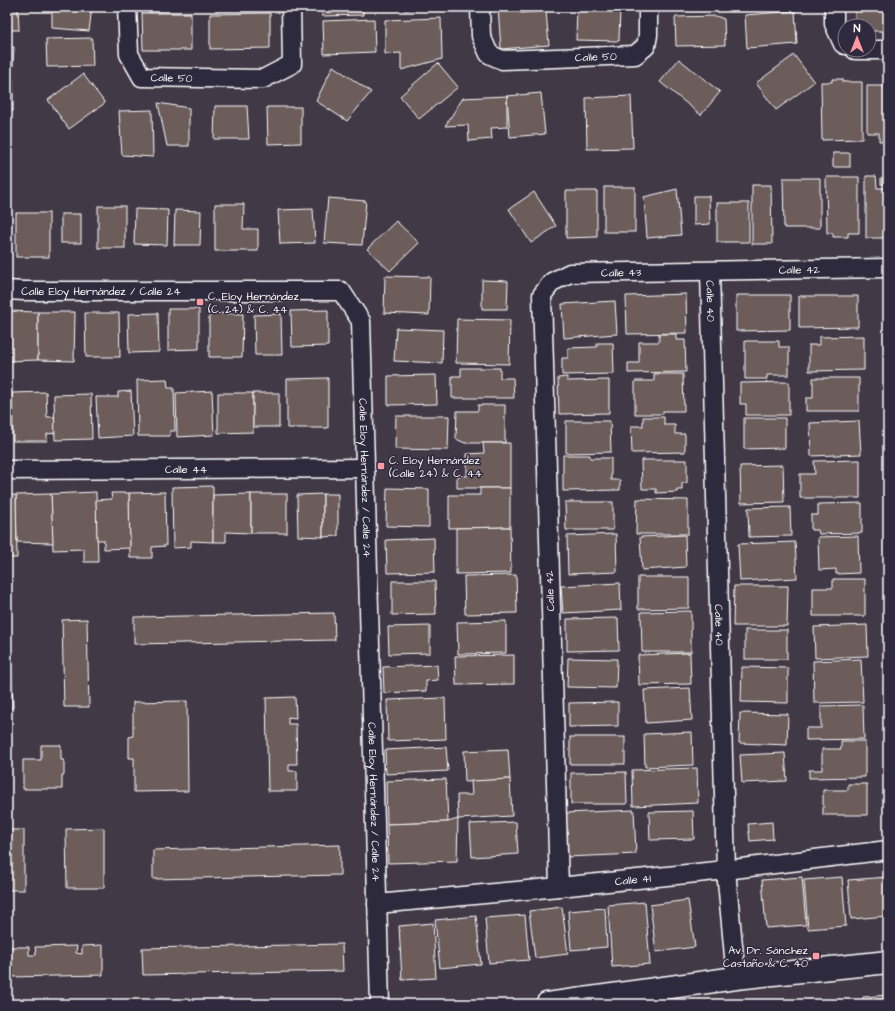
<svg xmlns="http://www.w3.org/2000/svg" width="895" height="1011" font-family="'Architects Daughter',sans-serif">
<rect width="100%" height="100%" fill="#413946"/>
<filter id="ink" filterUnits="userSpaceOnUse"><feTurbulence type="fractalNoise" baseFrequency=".025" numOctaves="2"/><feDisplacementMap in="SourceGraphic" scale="8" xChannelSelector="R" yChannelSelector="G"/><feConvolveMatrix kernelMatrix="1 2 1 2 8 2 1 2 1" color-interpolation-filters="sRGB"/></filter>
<g filter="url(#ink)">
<g fill="#6c5c5a" stroke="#fff">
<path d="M7 7H18L19 30H7Z"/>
<path d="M52 7H92L89 31 52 28Z"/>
<path d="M322 7H363V15L322 16Z"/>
<path d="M404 7H442V8L404 10Z"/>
<path d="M498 7H521V13L546 11 549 45 501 49Z"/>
<path d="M577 7H620L619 41 576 40Z"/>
<path d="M855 7H888V31H869V26H855Z"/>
<path d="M795 11 797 44 747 48 745 15Z"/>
<path d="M142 13H191V50H143Z"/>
<path d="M270 13V48L210 49V14Z"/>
<path d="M716 16 724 19 725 45 676 46 675 17Z"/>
<path d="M441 18 442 59 401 70V53L385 54V20Z"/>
<path d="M374 19 375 52 324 54 323 21Z"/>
<path d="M92 38 93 66 47 67 46 39Z"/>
<path d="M7 47H14L13 66H7Z"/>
<path d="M794 55 814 82 776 110 756 83Z"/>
<path d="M679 59 720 92 701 115 660 82Z"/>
<path d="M438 63 458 87 419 119 400 96Z"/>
<path d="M333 66 371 92 347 121 316 101Z"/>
<path d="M83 74 105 103 69 129 48 100Z"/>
<rect x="7" y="78" width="6" height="33"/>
<path d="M832 79H843V82H862V139L822 140 821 82H832Z"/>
<path d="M867 86H888V141H879V133H867Z"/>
<path d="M541 93 545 134 510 137 507 96Z"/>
<path d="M507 96V127L491 128 492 139 469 141 468 125 445 126 463 98Z"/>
<path d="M631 96 633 148 587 149 586 98Z"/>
<path d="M158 103 189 108V146H167Z"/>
<path d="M215 106H247L249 139H214Z"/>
<path d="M267 107H301V143L268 144Z"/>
<path d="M152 110 153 157 122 155 119 111Z"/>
<rect x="833" y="153" width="17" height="14"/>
<path d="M866 176H876L877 188H888V238H866Z"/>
<path d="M826 177H859V233H848V237H833V233H827Z"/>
<path d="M783 178H820V228H784Z"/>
<rect x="881" y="178" width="7" height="6"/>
<path d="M752 185H771L772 244H752Z"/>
<rect x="604" y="187" width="31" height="45"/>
<path d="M677 189 681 235 647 238 644 197Z"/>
<path d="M566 191H597V237L566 238Z"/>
<path d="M534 192 556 226 531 243 509 209Z"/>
<path d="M694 196H709L710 224 694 225Z"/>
<path d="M328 198 366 201 362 245 324 243Z"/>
<rect x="717" y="203" width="32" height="39"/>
<path d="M215 204H244L243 229H258V251H215Z"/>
<rect x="98" y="206" width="27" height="42"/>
<path d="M135 209 168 210 167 245 134 244Z"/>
<path d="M313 209 315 243 280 244 278 210Z"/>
<path d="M175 210 201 211 200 245H174Z"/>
<rect x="16" y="213" width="33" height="44"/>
<rect x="61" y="214" width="20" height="29"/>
<path d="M396 221 419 243 390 271 367 249Z"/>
<path d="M385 276 430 277 429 315 384 313Z"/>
<path d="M482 280 508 281 507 309H482Z"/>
<path d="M686 294 687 333 627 334 626 296Z"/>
<path d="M736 295H790V330L736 331Z"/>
<path d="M799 296H858V327L799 328Z"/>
<path d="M615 301 617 334 564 338 562 304Z"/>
<path d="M168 309H199V349L168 350Z"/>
<path d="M328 310V346L292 347 291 311Z"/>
<path d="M7 311 38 312V360L7 361Z"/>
<path d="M38 312H75L74 361 38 360Z"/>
<path d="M85 313H119L120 357H86Z"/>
<path d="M158 313 159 352 129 353 128 314Z"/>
<path d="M209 313 243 314 242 357H209Z"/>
<path d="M281 314 282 355H255L254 315Z"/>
<path d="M457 319 510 320 509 364 456 363Z"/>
<path d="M396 328 443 330 442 363 394 361Z"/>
<path d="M659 334H676V340H685L686 372 628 373V363H639V342H659Z"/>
<path d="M864 336V370L809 371V345H819V337Z"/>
<path d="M745 341H779V347H789V375H767V379H745Z"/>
<path d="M597 343H613L614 374 562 375V358H568V348L597 347Z"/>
<path d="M461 368H500V378H513L514 398H452V376H461Z"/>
<path d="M654 374H683L684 411H663V414H635V381H654Z"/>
<path d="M436 375 437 404 388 405V376Z"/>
<path d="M567 377V381L609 380V413L559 414 558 378Z"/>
<path d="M328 378V428H287V379Z"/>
<path d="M813 378H859V411H806V398H813Z"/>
<path d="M167 379 168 388H174L175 431H170V436H138L137 380Z"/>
<path d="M789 382V415H746V404H740V383Z"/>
<path d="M131 391 133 436 98 438 96 397H118V392Z"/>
<path d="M212 391 214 435 177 437 176 393Z"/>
<path d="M46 392 47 417H55V433L47 434V441H13L12 393Z"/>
<path d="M218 393H253V432L218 433Z"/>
<rect x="253" y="393" width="26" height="34"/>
<path d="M91 394 92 439 55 440 54 395Z"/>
<path d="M478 405H505V443H465L456 439 457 411H478Z"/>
<path d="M396 416H449L448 450 395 449Z"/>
<path d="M643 417H664V425H675V434H685V452L632 453 631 426H643Z"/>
<path d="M744 418H785V448L744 449Z"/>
<path d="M566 421H610L611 452 566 453Z"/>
<path d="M859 421 861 454 811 456 810 423Z"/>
<path d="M483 443H510V488H457V476H467V454L484 453Z"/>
<path d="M563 455H590V458H611V480H620V490L563 491Z"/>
<path d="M641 460H687V483H682V490H677V492L656 493V489H642Z"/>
<path d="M860 460V498H800V474H815L814 461Z"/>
<path d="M783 465 784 502 741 503 740 466Z"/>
<path d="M213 486V542L191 541V547L173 548 172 487Z"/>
<path d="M387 488 429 489V527L386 526Z"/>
<path d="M480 488H510V527L449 528V495H480Z"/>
<path d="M96 492 98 562H84V549L53 550 51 494Z"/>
<path d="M165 492 166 546 152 547V558H130L129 493Z"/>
<path d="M111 493H129L130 548 104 549V540H97L96 500 112 499Z"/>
<path d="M51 494 53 543 17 542 16 495Z"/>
<path d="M251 494V533L226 532V542H213V495Z"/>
<rect x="251" y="494" width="36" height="39"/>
<path d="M323 494V537L298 536 297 495Z"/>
<path d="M323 494H338V536L323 537Z"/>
<path d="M7 495H16L17 558H7Z"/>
<path d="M637 499 688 500V534H636Z"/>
<path d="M565 502H613V530H566Z"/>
<path d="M862 503V533L819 534 818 530H811V515H818V504Z"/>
<path d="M790 507 791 536 749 537 748 508Z"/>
<path d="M510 527 511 573 456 574V528Z"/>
<path d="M616 534 617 572 568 574 567 536Z"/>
<path d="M685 535 686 567 642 570 640 537Z"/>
<path d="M858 536 859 573 836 574V569L819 570 818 537Z"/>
<path d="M434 538 435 572 387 573 386 540Z"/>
<path d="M795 542 797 578 740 581 738 544Z"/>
<path d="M516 575 517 613 465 614 464 576Z"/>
<path d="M638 577H689V608L638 609Z"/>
<path d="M833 579H865V616H813V588H833Z"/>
<path d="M392 581H435L436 614 392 615Z"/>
<path d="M620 583 621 610 563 613 561 586Z"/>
<path d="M734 586H788L787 626H733Z"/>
<path d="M691 611V652H642L641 612Z"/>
<path d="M334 613 335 640 134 644V617Z"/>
<path d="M618 618 619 650 567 651V619Z"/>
<path d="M87 619 89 707H64L62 620Z"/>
<path d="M7 621H10L13 708H7Z"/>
<path d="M506 621V653L458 654 457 622Z"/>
<path d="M867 625 868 656 815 658 814 627Z"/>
<path d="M430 626V653L389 654 388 627Z"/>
<rect x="745" y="630" width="42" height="29"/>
<path d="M690 653 691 684 639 685 638 655Z"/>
<path d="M514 655V684L456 685 455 656Z"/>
<path d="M568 658 617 659 616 688 567 687Z"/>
<path d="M861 659 863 702 814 703 813 661Z"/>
<path d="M437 665 438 680 426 681V691L384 693 383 667Z"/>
<path d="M742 667 788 668V703L741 702Z"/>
<path d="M690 688 692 720 646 723 644 690Z"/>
<path d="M295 697 296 718 288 717V724H296L297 764H289V771H297V791H268L266 698Z"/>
<path d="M445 698 446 739 388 741 387 700Z"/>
<path d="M187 701 188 791 134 792V758H129V737L133 736V702Z"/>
<path d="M618 702V726L569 727V703Z"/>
<path d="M863 705 864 739 806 740V728H821V706Z"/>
<path d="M740 713 788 714 787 745 739 743Z"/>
<path d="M692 732 693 765 645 767 644 734Z"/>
<rect x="570" y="737" width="55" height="27"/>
<path d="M841 741H865V777L809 778V770H822V749H841Z"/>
<path d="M41 745H61V760H64V775H62V789H23V760H41Z"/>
<path d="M446 747 448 771 386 774 385 750Z"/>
<path d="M508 749 510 779 465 782 464 751Z"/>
<path d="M785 753 787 781 742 783 740 755Z"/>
<path d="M697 768 698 803 633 806 632 770Z"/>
<path d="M626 772 627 804H571V773Z"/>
<path d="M446 779 448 822 387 824 386 781Z"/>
<path d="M510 779 512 816 458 819 457 795H472L471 781Z"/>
<path d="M848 784H867V815H823V790H848Z"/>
<path d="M634 810 636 854 567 857 565 813Z"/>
<path d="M693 811 694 839 650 840 649 812Z"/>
<path d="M458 819 457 861 388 863 387 824 448 822Z"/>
<path d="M516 822 518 854 472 857 470 824Z"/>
<path d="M772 822 773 839 750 841 748 824Z"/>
<path d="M104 828V888H67L66 829Z"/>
<rect x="7" y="830" width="17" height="60"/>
<path d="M340 845V875L153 879V850Z"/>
<path d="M802 877 806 925 766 928 762 880Z"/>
<path d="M842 877 846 926 808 929 804 880Z"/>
<path d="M888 877V916L851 919 848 880Z"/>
<path d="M688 900 695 947 656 952 650 905Z"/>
<path d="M645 902 650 964 612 967 608 905Z"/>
<path d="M562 907 568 954 535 958 529 911Z"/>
<path d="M605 908 607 947 571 950 568 911Z"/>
<path d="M525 915 529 960 489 963 485 918Z"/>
<path d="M476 916 481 964 440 968 435 920Z"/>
<path d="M433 923 436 978 402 980 399 926Z"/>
<path d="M342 944 343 971 143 975 142 948Z"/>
<path d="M103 945V975L10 977 9 947H29V955H36L35 947 77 946 76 953 82 954V946Z"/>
<path d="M888 995V1004H863V997Z"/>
</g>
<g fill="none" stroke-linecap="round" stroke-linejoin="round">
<defs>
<g id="street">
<path id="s1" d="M127 7 129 54 142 77 263 79 292 64 291 7"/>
<path id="s2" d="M480 7 481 36 489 54 502 60 635 55 646 46 648 35V7"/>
<path d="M834 7V24L843 44 845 45"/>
<path d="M855 50H888"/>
<path id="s3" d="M710 272 726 870 736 978"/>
<path id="s4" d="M7 290 24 291H341L361 321 380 1004"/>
<path id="s5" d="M7 470 365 468"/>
<path id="s6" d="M559 887 542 295 552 282 570 273 888 268"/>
<path id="s7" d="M377 904 559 887 726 870 888 850"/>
</g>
<path id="secondary" d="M547 1004 736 978 888 962"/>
</defs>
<use href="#street" stroke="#fff" stroke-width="21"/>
<use href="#secondary" stroke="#fff" stroke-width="25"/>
<use href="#street" stroke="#2f2a3d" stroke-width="18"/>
<use href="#secondary" stroke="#2f2a3d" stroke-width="22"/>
</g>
</g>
<g fill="#ff9aa2" stroke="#2f2a3d" stroke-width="1.5">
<rect x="196" y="298" width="8" height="8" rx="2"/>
<rect x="377" y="462" width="8" height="8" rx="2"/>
<rect x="812" y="952" width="8" height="8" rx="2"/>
</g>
<g text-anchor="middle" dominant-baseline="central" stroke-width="3" stroke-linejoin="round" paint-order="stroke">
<g font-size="11" fill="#fff" stroke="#2f2a3d">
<text stroke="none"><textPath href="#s2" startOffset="157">Calle 50</textPath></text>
<text stroke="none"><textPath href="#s1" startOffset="103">Calle 50</textPath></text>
<text stroke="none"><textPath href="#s6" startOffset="858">Calle 42</textPath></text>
<text stroke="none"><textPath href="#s6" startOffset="680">Calle 43</textPath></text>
<text stroke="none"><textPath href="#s4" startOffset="94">Calle Eloy Hernández / Calle 24</textPath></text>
<text stroke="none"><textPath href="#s3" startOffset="29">Calle 40</textPath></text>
<text stroke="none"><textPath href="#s5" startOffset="179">Calle 44</textPath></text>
<text stroke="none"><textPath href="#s4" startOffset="527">Calle Eloy Hernández / Calle 24</textPath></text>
<text transform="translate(550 591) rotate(-92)">Calle 42</text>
<text stroke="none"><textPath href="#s3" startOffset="353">Calle 40</textPath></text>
<text stroke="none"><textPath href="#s4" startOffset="851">Calle Eloy Hernández / Calle 24</textPath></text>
<text stroke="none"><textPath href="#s7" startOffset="257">Calle 41</textPath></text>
</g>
<g font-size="11" fill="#fff" stroke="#2f2a3d" text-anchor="start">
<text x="208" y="296">C. Eloy Hernández<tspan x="208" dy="13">(C. 24) &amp; C. 44</tspan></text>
<text x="389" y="460">C. Eloy Hernández<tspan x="389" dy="13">(Calle 24) &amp; C. 44</tspan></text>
<text x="808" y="950" text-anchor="end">Av. Dr. Sánchez<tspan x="808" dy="13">Castaño &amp; C. 40</tspan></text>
</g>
</g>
<rect width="895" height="1011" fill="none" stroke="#2f2a3d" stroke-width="24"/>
<rect x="12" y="12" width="871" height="987" fill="none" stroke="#fff" stroke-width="1.5" filter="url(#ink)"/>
<g transform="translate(857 38)"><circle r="19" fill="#2f2a3d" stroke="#827f8b"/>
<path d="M0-3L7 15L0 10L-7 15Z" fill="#ff9aa2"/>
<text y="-6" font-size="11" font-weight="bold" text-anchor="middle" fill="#ffffff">N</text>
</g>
</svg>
